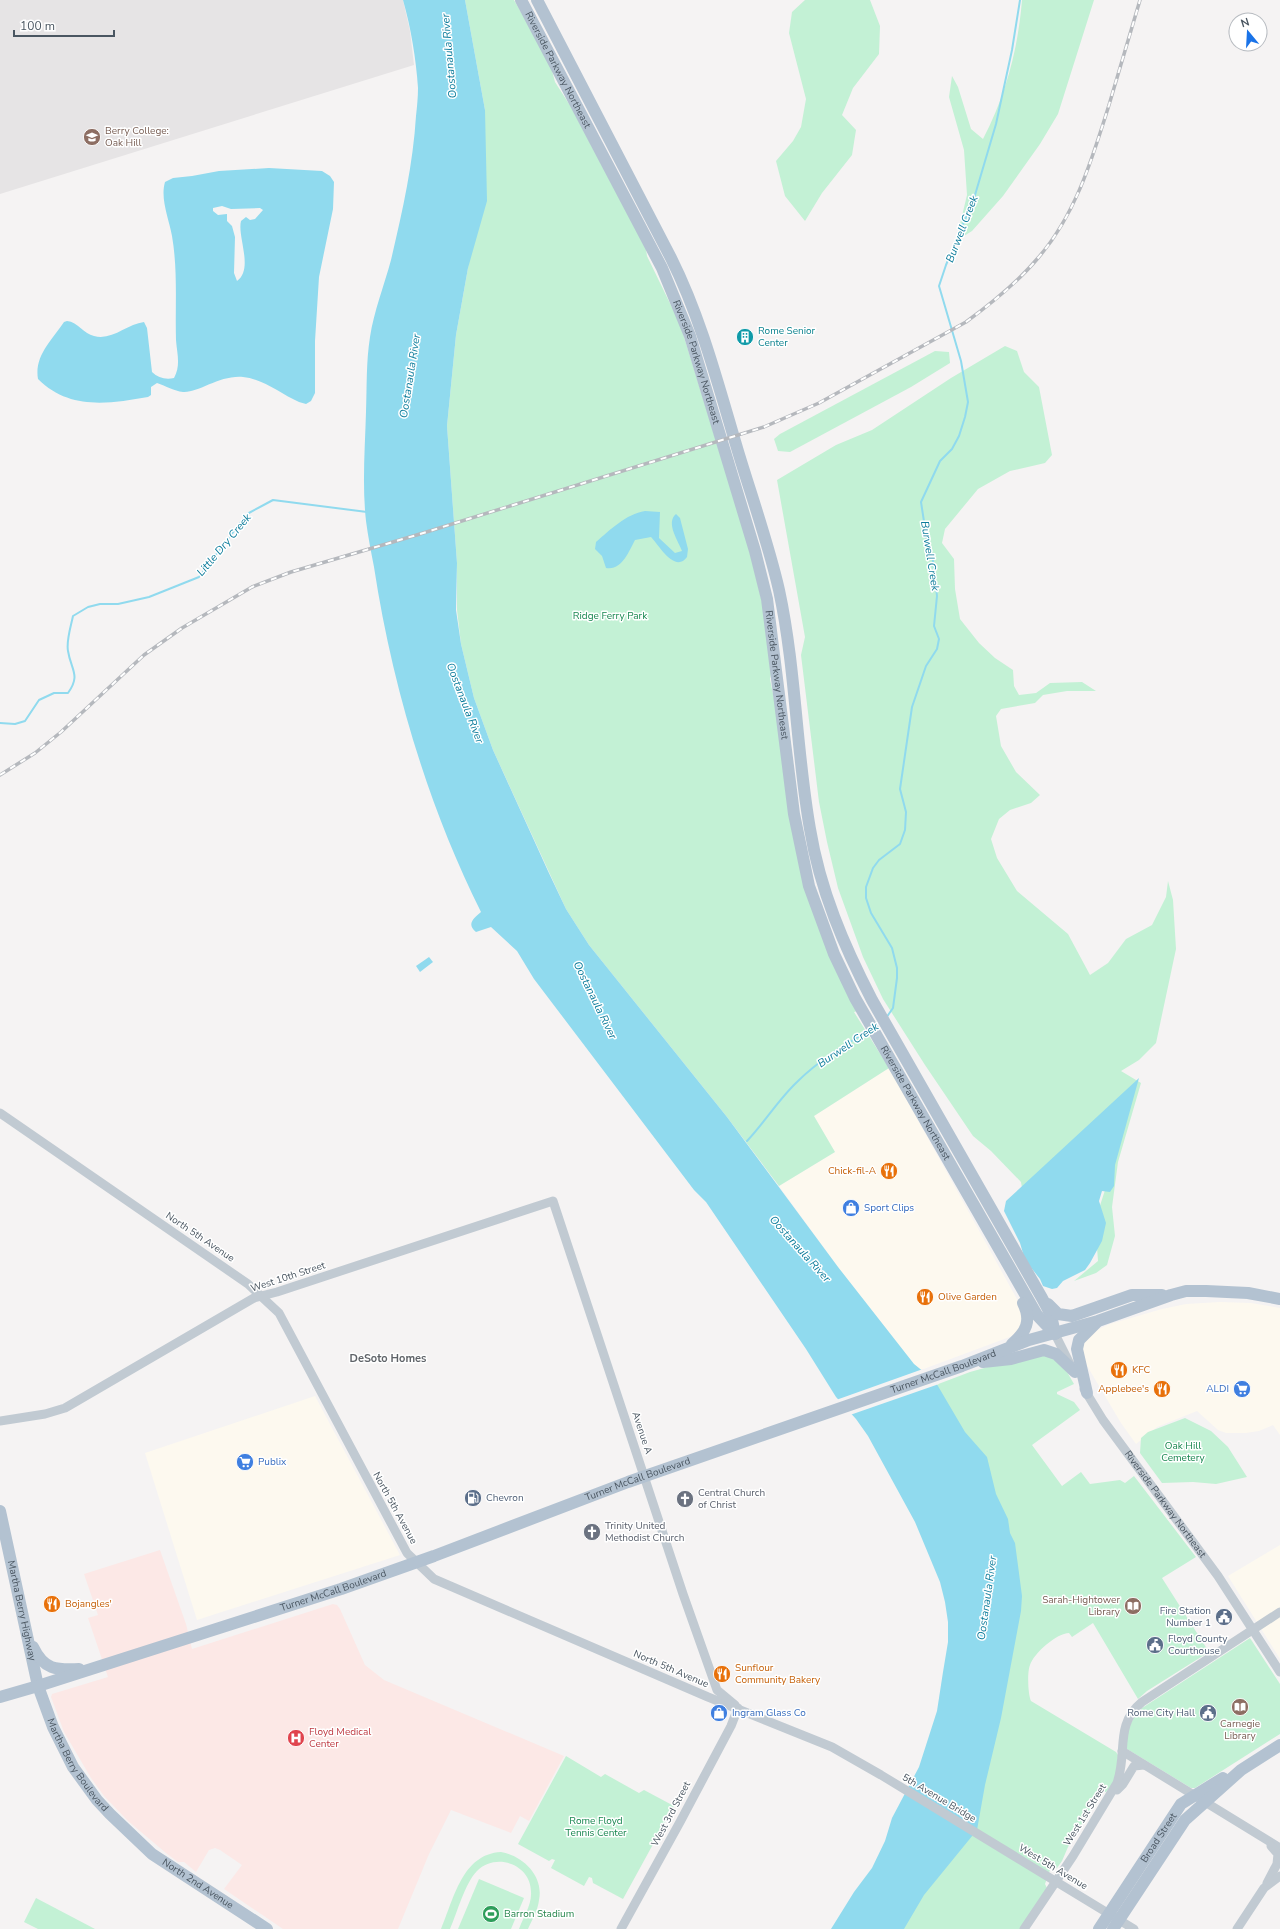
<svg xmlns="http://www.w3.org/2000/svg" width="1280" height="1929" font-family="'Nunito Sans',sans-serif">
<rect width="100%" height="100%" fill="#f5f3f3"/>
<g fill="#fdf9ef">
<path d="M889 1068 1023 1310 1025 1317 1015 1335 921 1370 914 1364 838 1267 779 1186 835 1152 814 1116Z"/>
<path d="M1220 1302 1251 1303 1280 1308V1435L1273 1425 1259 1431 1246 1433H1226L1218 1430 1197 1411 1157 1427 1136 1444 1121 1423 1083 1359 1081 1344 1088 1334 1110 1324 1162 1309 1186 1304Z"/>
<path d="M315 1396 400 1555 197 1620 145 1453Z"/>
<path d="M1280 1545V1659L1228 1576Z"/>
</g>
<path fill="#e6e4e5" d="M0 0H403L410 31 414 65 0 194Z"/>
<path fill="#fce8e6" d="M160 1550 186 1624 192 1649 333 1604 337 1605 340 1609 365 1665 384 1680 564 1756 529 1821 520 1816 511 1833 451 1810 429 1854 398 1929H283L224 1889 242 1865 220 1850 215 1848 209 1850 196 1872 184 1862H178L166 1853 128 1821 104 1796 91 1778 64 1732 51 1697 52 1694 108 1677 88 1618 98 1615 84 1574Z"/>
<g fill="#c3f1d5">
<path d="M465 0H514L550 63 555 82 571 107 646 249 647 256 680 324 751 554 764 611 772 668 770 679 776 709 790 821 858 1011 854 1012 889 1068 814 1116 835 1152 779 1186 727 1117 589 945 566 909 493 750 474 698 461 644 457 610V563L447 426 456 335 468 268 485 110Z"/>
<path d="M805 0H870L880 26 879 54 853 88 842 115 856 130 852 155 822 193 805 221 785 196 776 161 793 141 801 127 806 99 789 33 792 12Z"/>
<path d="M1022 0H1094L1058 114 1040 144 1003 196 972 231 956 241 967 195 964 150 949 97 952 76 958 87 971 129 983 139C1006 95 1018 49 1022 0Z"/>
<path d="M1005 346 1017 351 1024 372 1039 387 1052 455 1045 463 1010 471 978 489 945 529 942 543 954 559 955 589 960 619 979 643 995 658 1013 670 1014 686 1019 695 1036 693 1050 683 1082 682 1096 691H1067L1043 695 1035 703 1001 709 996 716 1001 746 1016 772 1040 795 1031 803 1010 810 999 819 991 839 997 858 1017 891 1068 934 1090 975 1108 963 1126 939 1152 925 1166 897 1168 881 1173 900 1176 949 1156 1043 1139 1060 1121 1071 1141 1083 1118 1162 1112 1207 1115 1236 1107 1265 1096 1273 1074 1281 1098 1261 1095 1221 1106 1187 1024 1200 1021 1182 991 1151 973 1136 925 1065 883 999 863 957 838 888 827 842 819 802 801 655 805 637 777 480 836 445 872 430 951 378Z"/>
<path d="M935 351 949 352 950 363 911 387 790 452 778 451 774 439 780 434Z"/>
<path d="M1041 1352 1063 1365 1074 1384 1057 1392V1394L1074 1402 1080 1410 1032 1445 1062 1486 1081 1472 1090 1484 1120 1480 1125 1483 1134 1476 1196 1557 1162 1578 1209 1652 1147 1691 1138 1699 1093 1623 1072 1637 1069 1633C1057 1633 1034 1653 1030 1665 1027 1672 1028 1695 1031 1701L1116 1752 1118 1755C1117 1769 1117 1782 1106 1792H1099L1095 1797 1097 1800 1096 1805 1092 1808 1068 1847 1062 1861 1057 1868 1050 1870 1045 1884 1047 1888 1020 1929H866L992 1551 904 1397 970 1372Z"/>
<path d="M1185 1418 1211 1431 1228 1447 1247 1477 1216 1484 1193 1482 1162 1483 1140 1453 1141 1438 1148 1432Z"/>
<path d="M1250 1638 1280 1684V1734L1195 1788H1191L1127 1749V1729L1139 1710Z"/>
<path d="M566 1756 601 1777 605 1774 639 1793 644 1790 674 1806 623 1899 593 1883 592 1878 589 1877 584 1886 551 1868 555 1860 552 1859 549 1861 518 1844Z"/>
<path d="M501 1852C523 1856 544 1876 539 1900 538 1910 532 1920 528 1929H519C523 1918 532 1904 531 1892 531 1864 496 1852 477 1871 465 1883 457 1913 450 1929H441C454 1899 462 1854 501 1852Z"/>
<path d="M479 1879 524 1898 511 1929H458Z"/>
<path d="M36 1898 95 1929H38L24 1922Z"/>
</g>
<g fill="#90daee" fill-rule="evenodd">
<path d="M403 0H465L485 110 487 201 468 268 456 335 447 426 457 563 456 610 461 644 474 698 493 750 548 871 566 909 589 945 727 1117 838 1267 914 1364 935 1381 965 1432 987 1457 996 1494 1008 1519 1010 1533 1015 1543 1022 1596 1021 1611 1001 1718 985 1785 977 1830 924 1895 904 1929H831L854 1892 872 1868 885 1841 892 1818 919 1767 937 1711 943 1672 948 1642V1622L945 1602 940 1582 915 1522 868 1436 856 1419 836 1397 806 1349 706 1202 694 1190 534 979 517 951 491 927 476 932C466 924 474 918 481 912 428 806 392 685 374 567 371 552 368 536 366 521 362 485 365 448 366 412 367 387 366 362 370 337 374 311 384 286 391 260 402 213 413 165 416 116 417 107 418 97 418 88 416 59 411 28 403 0Z"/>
<path d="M269 168 322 171 330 176 334 182 333 209 319 277 315 341V393L311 401 306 404 299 402C281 394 264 379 243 377 219 375 199 393 183 392 174 391 166 386 157 383L151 387V395L148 397C108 404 69 410 38 379 34 356 52 340 64 322L67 321C78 322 84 334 94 336 112 341 127 324 144 322L147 328 152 372C158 378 166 380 174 378 181 365 177 354 176 340 175 305 178 271 172 236 169 219 160 199 165 182L173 178 192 176 219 171ZM222 206 231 209 260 208 263 210 255 219 250 220 246 217 241 221C237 236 254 269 237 281L234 273 235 237 232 226 227 221V214L218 215 213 211V208Z"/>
<path d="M645 511 660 512 659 538 675 553 682 551C679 542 665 523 676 514L680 518 688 549 687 557C675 574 658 544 651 537L635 540C629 551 622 571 606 568L602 556 595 549 596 542C610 530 626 514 645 511Z"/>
<path d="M429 957 433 962 420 972 416 966Z"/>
<path d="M1139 1078 1115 1165 1114 1186 1110 1192 1102 1191 1099 1201 1106 1223 1102 1241 1090 1263 1085 1270 1063 1281 1057 1288 1052 1289 1043 1286 1040 1279 1025 1260 1020 1243 1004 1211 1006 1201Z"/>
</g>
<path fill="#f5f3f3" d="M923 1369 939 1384 850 1415 836 1400Z"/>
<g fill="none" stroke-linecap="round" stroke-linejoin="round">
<g stroke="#90daee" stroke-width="2">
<path d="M0 723 15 724 25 721 39 700 54 693H68C81 675 71 670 68 651 66 641 71 626 73 616L88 607 100 604H118L149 597 199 577 247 514 273 500 367 512"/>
<path d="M886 1018 893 1008 897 978V968L892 948 871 913 866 898V887L873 868 879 860 900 844 905 830 906 812 900 789 912 707 926 666 937 649 939 639 934 626 937 596 933 561 927 541 921 502 940 461 952 449 959 436 965 417 968 402 961 361 939 286 946 265 975 195 996 124 1012 50 1020 0"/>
<path d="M747 1141C765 1122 778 1100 797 1082 818 1061 844 1045 870 1030"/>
</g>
<g stroke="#c1cad2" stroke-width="9">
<path d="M0 1113 248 1284 279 1313 407 1553 434 1579 708 1697 832 1747 881 1775 1134 1929"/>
<path d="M1055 1334 1070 1364"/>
<path id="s1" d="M1084 1389 1103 1420 1218 1576 1280 1672"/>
<path d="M0 1421 45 1414 65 1408 254 1298 277 1292 553 1201 683 1594 717 1690 735 1705"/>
<path d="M1122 1751 1280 1848"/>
<path d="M1117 1790 1123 1784 1134 1766 1144 1765"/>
<path d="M1267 1883 1277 1864 1278 1854 1271 1846"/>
<path d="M621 1929 680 1822 731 1726 738 1708"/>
<path d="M1024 1929 1073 1856 1117 1783C1128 1753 1114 1725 1142 1702L1280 1612"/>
<path d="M1237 1929 1264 1888 1280 1876"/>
</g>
<g stroke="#b3c2d1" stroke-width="12">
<path id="s2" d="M521 0 662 268 690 336 755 551 767 599 794 814 809 886 834 954 855 998 1037 1315 1055 1334"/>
<path d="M537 0 671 258C701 318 718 384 737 448 751 495 768 542 779 590 796 669 796 750 810 829 820 890 844 946 872 1000L1042 1298 1051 1315 1055 1334"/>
<path d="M1048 1304 1058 1314 1072 1316 1132 1295H1162"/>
<path d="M1012 1344C1026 1332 1032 1321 1023 1303"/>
<path d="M983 1362 1011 1359 1044 1350 1056 1354 1075 1372"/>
<path d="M1087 1393 1077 1349 1079 1340 1096 1323"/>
<path id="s3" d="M0 1511 38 1686 53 1727 73 1767 97 1800 110 1814 152 1854 267 1929"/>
<path d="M33 1647C44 1670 56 1670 79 1669"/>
<path id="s4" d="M0 1697 38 1686 341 1589 434 1556 628 1482 962 1366 1029 1340 1098 1321 1171 1295 1186 1291H1206L1248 1293 1280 1299"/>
<path id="s5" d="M1099 1929 1181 1804 1223 1778"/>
<path d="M1113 1929 1185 1820 1241 1770 1280 1745"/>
</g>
<defs>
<path id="rail" d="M0 775 35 753 61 732 144 655 182 628 252 587 291 572 420 534 764 427 819 403 966 322C992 303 1017 283 1038 258 1076 214 1092 159 1109 105 1119 70 1130 35 1140 0"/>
</defs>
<use href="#rail" stroke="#b5b8bd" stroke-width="3.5"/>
<use href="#rail" stroke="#fff" stroke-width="2" stroke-dasharray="6" stroke-linecap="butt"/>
</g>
<defs>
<symbol id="university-disc" viewBox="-11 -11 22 22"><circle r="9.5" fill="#8d6e63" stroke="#fff"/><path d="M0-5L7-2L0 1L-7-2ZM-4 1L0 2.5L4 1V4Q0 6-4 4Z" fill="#fff"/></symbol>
<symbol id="building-disc" viewBox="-11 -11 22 22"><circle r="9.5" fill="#0f9aa8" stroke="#fff"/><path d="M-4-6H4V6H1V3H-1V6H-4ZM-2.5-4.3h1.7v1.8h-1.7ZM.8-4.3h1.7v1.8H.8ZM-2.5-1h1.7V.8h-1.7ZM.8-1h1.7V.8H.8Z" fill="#fff"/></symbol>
<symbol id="restaurant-disc" viewBox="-11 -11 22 22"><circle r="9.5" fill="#e8710a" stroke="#fff"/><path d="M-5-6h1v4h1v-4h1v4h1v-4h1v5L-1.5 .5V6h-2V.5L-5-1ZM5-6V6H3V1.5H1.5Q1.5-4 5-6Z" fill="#fff"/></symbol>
<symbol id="shop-disc" viewBox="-11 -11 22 22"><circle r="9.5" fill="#3f7fe0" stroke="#fff"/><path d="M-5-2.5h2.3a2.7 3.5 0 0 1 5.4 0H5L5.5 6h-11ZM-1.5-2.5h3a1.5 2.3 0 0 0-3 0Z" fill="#fff"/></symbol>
<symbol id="supermarket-disc" viewBox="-11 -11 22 22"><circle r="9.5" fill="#3f7fe0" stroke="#fff"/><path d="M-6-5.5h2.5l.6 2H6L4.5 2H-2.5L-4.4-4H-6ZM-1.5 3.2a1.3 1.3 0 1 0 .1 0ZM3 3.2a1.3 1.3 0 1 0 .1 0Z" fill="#fff"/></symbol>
<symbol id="fuel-disc" viewBox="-11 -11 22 22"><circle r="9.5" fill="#5c6f8a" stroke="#fff"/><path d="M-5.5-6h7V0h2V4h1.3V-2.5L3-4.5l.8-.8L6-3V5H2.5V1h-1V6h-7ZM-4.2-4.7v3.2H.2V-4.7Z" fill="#fff"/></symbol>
<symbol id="church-disc" viewBox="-11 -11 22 22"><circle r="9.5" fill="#6b7280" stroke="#fff"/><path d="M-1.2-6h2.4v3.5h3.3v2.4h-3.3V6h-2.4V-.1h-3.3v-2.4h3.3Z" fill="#fff"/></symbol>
<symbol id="library-disc" viewBox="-11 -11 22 22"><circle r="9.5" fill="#8d6e63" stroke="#fff"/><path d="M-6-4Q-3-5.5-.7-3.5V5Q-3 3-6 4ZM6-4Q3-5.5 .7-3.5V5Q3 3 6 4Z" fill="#fff"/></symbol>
<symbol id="civic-disc" viewBox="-11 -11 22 22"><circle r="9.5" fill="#5c6f8a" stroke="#fff"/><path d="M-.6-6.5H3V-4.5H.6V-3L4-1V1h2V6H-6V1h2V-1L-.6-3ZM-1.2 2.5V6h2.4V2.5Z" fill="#fff"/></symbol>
<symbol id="hospital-disc" viewBox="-11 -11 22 22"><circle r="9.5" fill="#e0444e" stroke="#fff"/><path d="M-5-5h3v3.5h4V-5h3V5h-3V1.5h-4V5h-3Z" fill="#fff"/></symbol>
<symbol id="stadium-disc" viewBox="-11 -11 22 22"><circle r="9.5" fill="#2e9e5b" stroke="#fff"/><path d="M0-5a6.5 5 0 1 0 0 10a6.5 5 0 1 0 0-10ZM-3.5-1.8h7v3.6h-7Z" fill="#fff"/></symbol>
</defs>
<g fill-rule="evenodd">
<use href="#university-disc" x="82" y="127" width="20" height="20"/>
<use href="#building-disc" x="735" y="327" width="20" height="20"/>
<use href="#restaurant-disc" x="879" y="1161" width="20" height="20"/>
<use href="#shop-disc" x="841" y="1198" width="20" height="20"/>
<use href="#restaurant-disc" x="915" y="1287" width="20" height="20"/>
<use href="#restaurant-disc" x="1109" y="1360" width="20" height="20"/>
<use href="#restaurant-disc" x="1152" y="1379" width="20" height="20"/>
<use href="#supermarket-disc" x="1232" y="1379" width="20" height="20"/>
<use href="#supermarket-disc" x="235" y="1452" width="20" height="20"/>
<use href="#fuel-disc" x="463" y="1488" width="20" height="20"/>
<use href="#church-disc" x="675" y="1489" width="20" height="20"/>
<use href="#church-disc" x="582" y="1522" width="20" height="20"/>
<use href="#restaurant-disc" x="42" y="1594" width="20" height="20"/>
<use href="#library-disc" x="1123" y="1596" width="20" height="20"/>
<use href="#civic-disc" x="1214" y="1607" width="20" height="20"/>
<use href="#civic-disc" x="1145" y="1635" width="20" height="20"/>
<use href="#restaurant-disc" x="712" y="1664" width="20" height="20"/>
<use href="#library-disc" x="1230" y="1697" width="20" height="20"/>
<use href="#shop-disc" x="709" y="1703" width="20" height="20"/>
<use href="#civic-disc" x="1198" y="1703" width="20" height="20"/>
<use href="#hospital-disc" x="286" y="1728" width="20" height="20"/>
<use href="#stadium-disc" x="481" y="1904" width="20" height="20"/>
</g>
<g text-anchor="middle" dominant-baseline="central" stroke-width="3" stroke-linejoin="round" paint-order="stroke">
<g font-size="10" fill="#4a5661" stroke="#fff">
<text stroke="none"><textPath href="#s2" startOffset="79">Riverside Parkway Northeast</textPath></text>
<text stroke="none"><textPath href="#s2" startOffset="403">Riverside Parkway Northeast</textPath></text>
<text stroke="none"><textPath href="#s2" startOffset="727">Riverside Parkway Northeast</textPath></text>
<text stroke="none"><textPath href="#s2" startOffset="1183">Riverside Parkway Northeast</textPath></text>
<text transform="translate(200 1237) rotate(34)">North 5th Avenue</text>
<text transform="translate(288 1277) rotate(-18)">West 10th Street</text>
<text stroke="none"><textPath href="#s4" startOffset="998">Turner McCall Boulevard</textPath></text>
<text transform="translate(642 1433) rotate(72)">Avenue A</text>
<text stroke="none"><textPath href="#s4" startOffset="674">Turner McCall Boulevard</textPath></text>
<text stroke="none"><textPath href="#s1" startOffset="141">Riverside Parkway Northeast</textPath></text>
<text transform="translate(395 1508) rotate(61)">North 5th Avenue</text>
<text stroke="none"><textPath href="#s4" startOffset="350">Turner McCall Boulevard</textPath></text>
<text stroke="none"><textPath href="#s3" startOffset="102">Martha Berry Highway</textPath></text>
<text transform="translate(671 1669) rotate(23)">North 5th Avenue</text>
<text stroke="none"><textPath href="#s3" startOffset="268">Martha Berry Boulevard</textPath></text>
<text transform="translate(939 1798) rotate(31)">5th Avenue Bridge</text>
<text transform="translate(671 1814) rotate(-62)">West 3rd Street</text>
<text transform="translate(1085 1815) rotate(-58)">West 1st Street</text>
<text stroke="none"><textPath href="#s5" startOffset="109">Broad Street</textPath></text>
<text transform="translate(1053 1867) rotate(31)">West 5th Avenue</text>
<text stroke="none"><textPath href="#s3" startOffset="440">North 2nd Avenue</textPath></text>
</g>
<g font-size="10" fill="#785e54" stroke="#fff" text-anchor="start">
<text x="105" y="131">Berry College:<tspan x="105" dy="12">Oak Hill</tspan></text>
<text x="1120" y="1600" text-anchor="end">Sarah-Hightower<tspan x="1120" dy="12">Library</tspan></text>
<text x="1240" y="1724" text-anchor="middle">Carnegie<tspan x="1240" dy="12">Library</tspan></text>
</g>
<g font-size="10" fill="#0d838f" stroke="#fff" text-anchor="start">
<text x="758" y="331">Rome Senior<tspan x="758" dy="12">Center</tspan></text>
</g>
<g font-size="10" fill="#17864f" stroke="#fff">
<text x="610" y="616">Ridge Ferry Park</text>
<text x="1183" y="1446">Oak Hill<tspan x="1183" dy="12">Cemetery</tspan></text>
<text x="596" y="1821">Rome Floyd<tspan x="596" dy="12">Tennis Center</tspan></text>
</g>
<g font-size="10" fill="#c56008" stroke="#fff" text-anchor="start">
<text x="876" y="1171" text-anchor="end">Chick-fil-A</text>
<text x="938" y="1297">Olive Garden</text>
<text x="1132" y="1370">KFC</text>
<text x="1149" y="1389" text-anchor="end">Applebee's</text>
<text x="65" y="1604">Bojangles'</text>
<text x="735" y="1668">Sunflour<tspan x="735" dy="12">Community Bakery</tspan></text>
</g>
<g font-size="10" fill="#366cbe" stroke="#fff" text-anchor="start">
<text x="864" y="1208">Sport Clips</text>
<text x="1229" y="1389" text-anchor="end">ALDI</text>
<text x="258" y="1462">Publix</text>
<text x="732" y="1713">Ingram Glass Co</text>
</g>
<g font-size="10" fill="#5b616d" stroke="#fff" text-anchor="start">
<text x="698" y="1493">Central Church<tspan x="698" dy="12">of Christ</tspan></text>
<text x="605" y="1526">Trinity United<tspan x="605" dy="12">Methodist Church</tspan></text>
</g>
<g font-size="10" fill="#4e5e75" stroke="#fff" text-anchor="start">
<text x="486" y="1498">Chevron</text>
<text x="1211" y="1611" text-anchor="end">Fire Station<tspan x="1211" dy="12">Number 1</tspan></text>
<text x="1168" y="1639">Floyd County<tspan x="1168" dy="12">Courthouse</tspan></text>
<text x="1195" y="1713" text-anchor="end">Rome City Hall</text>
</g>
<g font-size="10" fill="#be3a42" stroke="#fff" text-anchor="start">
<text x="309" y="1732">Floyd Medical<tspan x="309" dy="12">Center</tspan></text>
</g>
<g font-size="10" fill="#27864d" stroke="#fff" text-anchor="start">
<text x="504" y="1914">Barron Stadium</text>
</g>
<g font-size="11" font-style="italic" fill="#0c7c9b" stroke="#fff">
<text transform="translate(449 56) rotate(-95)">Oostanaula River</text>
<text transform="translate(962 229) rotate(-69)">Burwell Creek</text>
<text transform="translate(410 376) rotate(-81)">Oostanaula River</text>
<text transform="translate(224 545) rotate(-50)">Little Dry Creek</text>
<text transform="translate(930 556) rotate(81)">Burwell Creek</text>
<text transform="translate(465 703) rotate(69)">Oostanaula River</text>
<text transform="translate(595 1000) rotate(64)">Oostanaula River</text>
<text transform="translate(848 1045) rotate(-34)">Burwell Creek</text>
<text transform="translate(800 1249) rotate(48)">Oostanaula River</text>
<text transform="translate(987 1598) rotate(-82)">Oostanaula River</text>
</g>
<g font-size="11" font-weight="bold" fill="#5f6368" stroke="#fff">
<text x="388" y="1358">DeSoto Homes</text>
</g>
</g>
<g transform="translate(1248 32) rotate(342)"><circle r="19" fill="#ffffff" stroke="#b7bbc0"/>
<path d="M0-3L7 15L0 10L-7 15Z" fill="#1a73e8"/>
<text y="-6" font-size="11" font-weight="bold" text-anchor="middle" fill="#4a5661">N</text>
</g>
<path d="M14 30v6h100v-6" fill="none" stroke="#4a5661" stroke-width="2"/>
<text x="20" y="30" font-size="12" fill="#4a5661" stroke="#ffffff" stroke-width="3" paint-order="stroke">100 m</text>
</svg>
